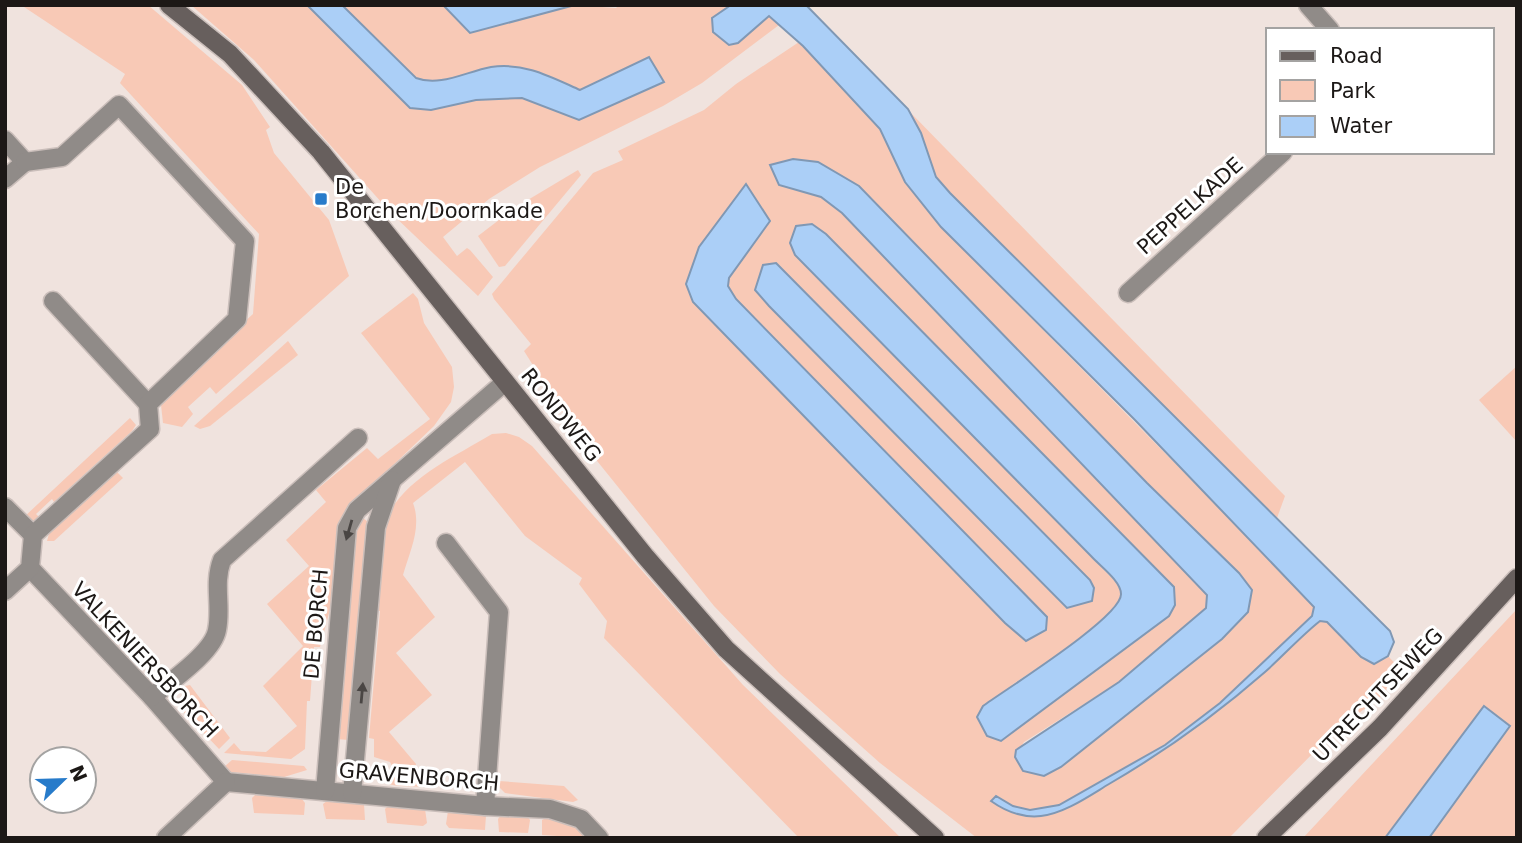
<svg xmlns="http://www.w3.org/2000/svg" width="1522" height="843" font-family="'DejaVu Sans',sans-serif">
<rect width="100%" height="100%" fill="#f0e3de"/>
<g fill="#f8c9b6" fill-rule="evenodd">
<path d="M21 5H148L242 85 270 127 266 130 274 153 329 220 349 276 216 394 210 387 188 407 193 414 182 427 163 423 161 405 168 391 253 314 259 234 120 83 125 74Z"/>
<path d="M191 5H307L431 110 476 100 522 98 579 120 663 83 650 58 580 91C551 77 524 62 491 67 465 72 440 87 416 78L342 5H443L470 33 575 5 616 8 619 5H731L718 13 738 43 769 16 779 25 702 83 663 106 540 167 489 199 443 237 457 256 467 248 470 250 493 277 478 296 391 213 254 60Z"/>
<path d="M799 42 880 129 905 182 941 227 1374 664 1388 656 1403 672 1378 699 1337 729 1229 838H977L880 763 780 674 714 606 581 441 524 351 531 344 494 299 492 294 593 173 623 160 618 151 704 110 736 84ZM859 186 1147 483 1239 573 1252 590 1015 757 1024 742 1119 682 1207 607V595L842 213 821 197ZM812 224 826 234 1174 587 1010 686C1031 672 1111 624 1119 605 1122 597 1121 592 1118 584L795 255ZM742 258 729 278 728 285 736 299 1026 641 937 553 686 284ZM776 263 1090 580 1066 608 755 290Z"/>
<path d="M908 110 1285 496 1277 518 950 193 936 177Z"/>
<path d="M578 170 581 175 505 266 499 267 478 236 516 207Z"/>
<path d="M413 293 418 299 424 323 452 367 454 387 451 402 434 426 360 497 320 647H314L310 701H307L305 749 291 759 224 753 234 743 241 751 266 752 297 726 263 686 303 646 267 604 309 566 286 540 326 502 316 490 367 448 378 459 430 419 361 333Z"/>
<path d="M288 341 298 355 210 426 200 429 194 426Z"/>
<path d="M1517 366V442L1479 400Z"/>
<path d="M130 418 136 425 132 431 54 502 52 499 36 514 39 517 30 525 23 518Z"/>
<path d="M506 433 519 437 532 446 743 685 901 838H799L604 638 607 621 579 584 582 578 525 536 465 462 413 503C422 527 410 551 403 575L435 617 396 653 432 695 389 732 416 764 415 768 392 766 390 762 374 757V739L369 738 380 611 374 610C375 588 376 566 379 544 387 485 446 462 492 434Z"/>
<path d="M115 470 123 478 54 541H47L50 530Z"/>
<path d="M363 518 368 522 349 740 336 739 355 536Z"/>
<path d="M1517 609 1515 838H1429L1510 726 1484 706 1385 838H1303Z"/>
<path d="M190 685 230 738 219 749 179 707 186 697 180 687Z"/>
<path d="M232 760 304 766 307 770 284 777 231 772 224 767Z"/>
<path d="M373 771 443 777V784L424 783 423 787C404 786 383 788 369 772Z"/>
<path d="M499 781 564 786 578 800 573 802 505 793 498 786Z"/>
<path d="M255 795 302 799 305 803 304 815 254 813 252 798Z"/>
<path d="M327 801 364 804 365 820 326 819 323 804Z"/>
<path d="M389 805 425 809 427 823 423 826 387 823 385 809Z"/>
<path d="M448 811 486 815 485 830 449 828 446 824Z"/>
<path d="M501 815 527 816 530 820 528 833 499 832 498 819Z"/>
<path d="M546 818 574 826 587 838 542 835V820Z"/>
</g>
<g fill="#abcff7" stroke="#8098b4" stroke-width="2">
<path d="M307 5H342L416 78C440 87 465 72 491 67 524 62 551 77 580 90L649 57 664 82 579 120 522 98 476 100 431 110 410 108Z"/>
<path d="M443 5H575L470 33Z"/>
<path d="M731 5H806L908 109 921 133 936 177 950 193 1390 631 1394 642 1388 656 1374 664 1361 657 1327 622 1320 621C1301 636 1284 655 1265 672 1217 714 1164 752 1109 784 1089 796 1065 813 1041 816 1023 818 1005 811 991 801L996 796 1013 806 1030 810 1059 805 1165 745 1220 703 1312 616 1314 607 1134 419 941 227 905 182 880 129 803 46 769 16 738 43 729 45 713 32 712 18Z"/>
<path d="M793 159 818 162 859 186 1147 483 1239 573 1252 590 1248 612 1222 639 1061 767 1044 776 1023 771 1015 757 1016 750 1119 682 1206 608 1207 595 842 213 821 197 779 185 770 165Z"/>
<path d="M746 184 770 221 729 278 728 286 736 299 1047 617 1046 630 1026 641 1005 623 693 302 686 284 699 247Z"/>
<path d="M812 224 826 234 1174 587 1175 605 1169 616 1001 741 987 736 977 717 983 706C1006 689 1122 617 1121 594 1121 581 1100 566 1091 556L795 255 790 243 796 226Z"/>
<path d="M776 263 1090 580 1094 588 1092 601 1067 608 769 306 755 290 763 265Z"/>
<path d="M1484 706 1510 726 1429 838H1385Z"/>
</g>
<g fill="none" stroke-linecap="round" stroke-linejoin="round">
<defs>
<g id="minor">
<path d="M1308 5 1330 30"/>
<path d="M5 140 25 162 5 179"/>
<path d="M1128 293 1283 152"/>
<path d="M53 301 148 404"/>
<path d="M5 507 33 535"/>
<path d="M446 543 499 612 485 806"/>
<path d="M30 568 152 697 226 782"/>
<path d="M5 591 30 568 33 535 150 429 148 404 237 319 245 241 119 105 62 157 25 162"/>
<path d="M152 697C169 682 213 653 217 630 222 606 213 584 222 560L358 438"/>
<path d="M226 782 485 806 550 809 581 819 599 838"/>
<path d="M325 791 347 528 357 510 505 382"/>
<path d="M352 793 376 527 392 480"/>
<path d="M166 838 226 782"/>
</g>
<g id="secondary">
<path d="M169 5 230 54 321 152 645 556 726 649 935 838"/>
<path d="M1266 838 1380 728 1517 578"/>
</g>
</defs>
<use href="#minor" stroke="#cabeba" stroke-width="21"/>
<use href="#secondary" stroke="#cabeba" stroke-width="21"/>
<use href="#minor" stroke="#908b88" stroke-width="18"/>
<use href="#secondary" stroke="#675f5d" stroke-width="18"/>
</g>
<defs><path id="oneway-solid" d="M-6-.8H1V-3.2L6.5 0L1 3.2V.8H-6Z" transform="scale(1.75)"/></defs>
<g fill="#4a4644">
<use href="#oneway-solid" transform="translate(349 530) rotate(106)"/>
<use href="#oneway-solid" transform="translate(362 693) rotate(-85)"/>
</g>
<rect fill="#277bca" stroke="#fff" stroke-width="2.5" x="314" y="192" width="14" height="14" rx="3.5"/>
<g text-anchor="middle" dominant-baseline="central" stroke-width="6" stroke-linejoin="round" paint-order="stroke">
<g font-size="21" fill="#1c1816" stroke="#fff" text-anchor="start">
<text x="335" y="187">De<tspan x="335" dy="24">Borchen/Doornkade</tspan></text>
</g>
<g font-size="21" fill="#1c1816" stroke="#fff">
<text transform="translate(1190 206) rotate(-42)">PEPPELKADE</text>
<text transform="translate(561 415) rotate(51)">RONDWEG</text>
<text transform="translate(316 624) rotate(-85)">DE BORCH</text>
<text transform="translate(145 660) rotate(47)">VALKENIERSBORCH</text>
<text transform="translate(1378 695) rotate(-46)">UTRECHTSEWEG</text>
<text transform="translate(419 777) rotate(5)">GRAVENBORCH</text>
</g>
</g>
<rect width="1522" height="843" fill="none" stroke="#1c1816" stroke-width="14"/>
<rect x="1266" y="28" width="228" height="126" fill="#ffffff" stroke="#a4a3a2" stroke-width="2"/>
<rect x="1280" y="51" width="35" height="10" fill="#675f5d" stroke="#a4a3a2" stroke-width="2"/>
<text x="1330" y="63" font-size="21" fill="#1c1816">Road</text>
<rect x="1280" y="80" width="35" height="21" fill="#f8c9b6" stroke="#a4a3a2" stroke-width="2"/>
<text x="1330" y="98" font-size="21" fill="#1c1816">Park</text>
<rect x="1280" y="116" width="35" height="21" fill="#abcff7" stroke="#a4a3a2" stroke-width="2"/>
<text x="1330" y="133" font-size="21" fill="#1c1816">Water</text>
<g transform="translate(63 780) rotate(67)"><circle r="33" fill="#ffffff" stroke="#a4a3a2" stroke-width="2"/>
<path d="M0-5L12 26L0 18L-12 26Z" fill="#277bca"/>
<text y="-10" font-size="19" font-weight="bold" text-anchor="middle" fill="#1c1816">N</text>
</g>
</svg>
